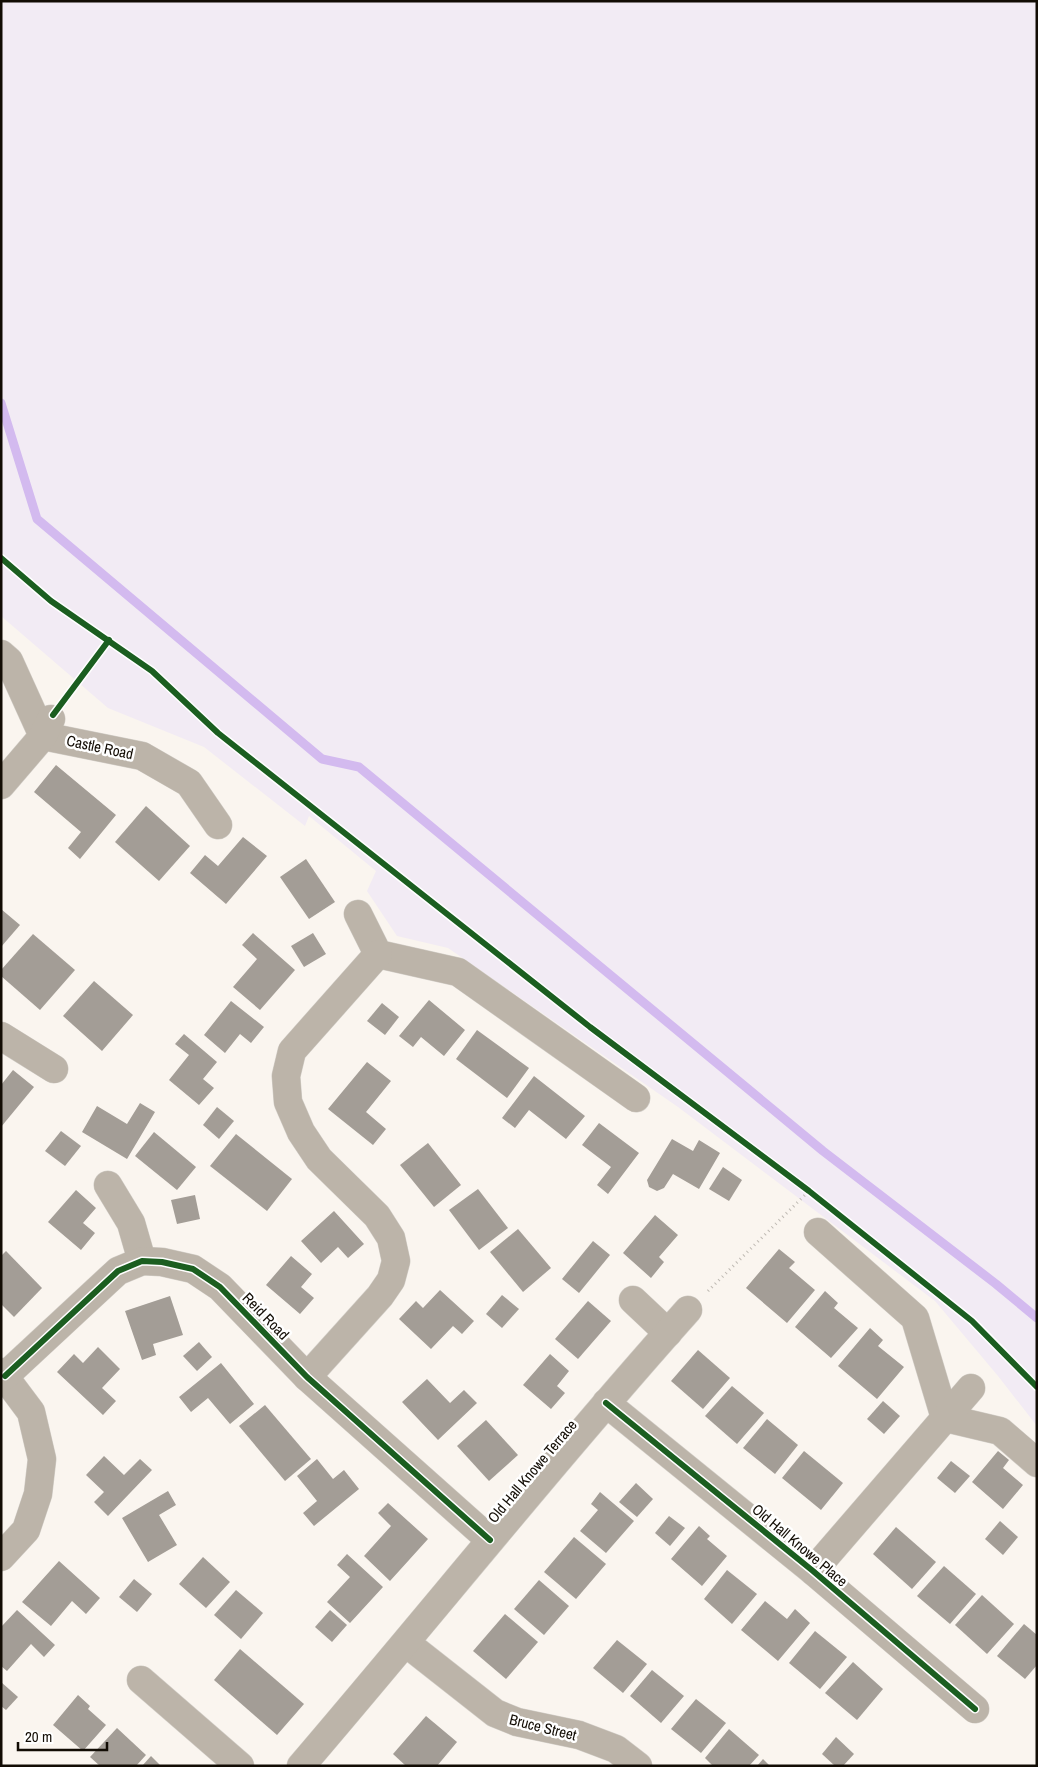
<svg xmlns="http://www.w3.org/2000/svg" width="1038" height="1767" font-family="'Archivo Narrow',sans-serif">
<rect width="100%" height="100%" fill="#faf5ef"/>
<path fill="#f2ebf4" d="M1 1H1037V1426L998 1376 935 1301 678 1107 448 948 397 936 367 891 376 871 309 816 305 826 204 747 108 708 1 616Z"/>
<g fill="none" stroke-linecap="round" stroke-linejoin="round">
<path stroke="#d3baef" stroke-width="9" d="M1 403 37 519 322 759 359 767 823 1151 996 1284 1037 1318"/>
</g>
<g fill="#a39d96">
<path d="M56 765 116 815 80 859 68 848 81 832 34 792Z"/>
<path d="M146 806 190 846 159 881 115 842Z"/>
<path d="M243 837 267 856 226 904 190 873 205 855 218 866Z"/>
<path d="M306 859 335 902 309 919 280 877Z"/>
<path d="M1 909 20 925 1 947Z"/>
<path d="M253 933 295 970 260 1010 233 987 257 959 242 945Z"/>
<path d="M313 933 326 954 304 967 291 946Z"/>
<path d="M33 934 75 970 40 1010 1 976V970Z"/>
<path d="M94 981 133 1015 102 1051 63 1016Z"/>
<path d="M429 1000 465 1030 444 1056 421 1037 413 1047 399 1036Z"/>
<path d="M231 1001 264 1027 251 1043 240 1034 225 1053 204 1035Z"/>
<path d="M382 1003 399 1017 385 1035 367 1021Z"/>
<path d="M477 1030 529 1068 507 1098 456 1059Z"/>
<path d="M184 1034 217 1062 203 1079 214 1088 199 1105 169 1080 189 1055 175 1044Z"/>
<path d="M367 1062 391 1081 366 1112 386 1129 373 1145 328 1109Z"/>
<path d="M13 1070 34 1087 1 1127V1085Z"/>
<path d="M534 1076 585 1116 566 1139 529 1110 515 1128 502 1118Z"/>
<path d="M140 1103 155 1112 127 1159 82 1132 97 1106 127 1124Z"/>
<path d="M217 1107 234 1121 219 1139 203 1125Z"/>
<path d="M599 1123 639 1153 608 1194 597 1185 611 1167 582 1145Z"/>
<path d="M61 1131 81 1146 65 1166 45 1151Z"/>
<path d="M154 1132 196 1167 177 1190 135 1156Z"/>
<path d="M236 1134 292 1179 267 1211 210 1166Z"/>
<path d="M672 1139 693 1151 699 1140 720 1153 699 1189 673 1174 664 1188 657 1191 649 1187 647 1180Z"/>
<path d="M428 1143 461 1185 434 1207 400 1165Z"/>
<path d="M723 1167 742 1180 729 1201 709 1189Z"/>
<path d="M478 1189 508 1228 479 1250 449 1210Z"/>
<path d="M76 1190 96 1208 83 1223 95 1233 81 1250 48 1222Z"/>
<path d="M195 1195 200 1219 177 1224 171 1200Z"/>
<path d="M334 1211 364 1244 348 1258 338 1247 321 1263 301 1241Z"/>
<path d="M655 1215 678 1235 659 1257 664 1262 651 1278 623 1253Z"/>
<path d="M518 1229 551 1268 523 1292 490 1252Z"/>
<path d="M593 1241 610 1255 579 1293 562 1279Z"/>
<path d="M779 1249 795 1262 789 1268 815 1290 787 1323 746 1288Z"/>
<path d="M6 1251 42 1288 14 1317 1 1304V1256Z"/>
<path d="M291 1256 312 1274 301 1287 314 1298 300 1314 266 1285Z"/>
<path d="M440 1290 474 1321 462 1334 453 1326 431 1349 399 1319 416 1301 423 1308Z"/>
<path d="M825 1291 838 1303 834 1308 858 1328 831 1358 795 1327Z"/>
<path d="M502 1295 519 1309 502 1328 486 1314Z"/>
<path d="M170 1296 183 1335 153 1344 156 1355 142 1360 125 1311Z"/>
<path d="M588 1301 611 1321 578 1359 555 1339Z"/>
<path d="M870 1328 883 1340 878 1346 904 1367 877 1399 838 1366Z"/>
<path d="M199 1342 212 1357 197 1371 183 1356Z"/>
<path d="M98 1347 120 1369 102 1388 116 1401 103 1415 57 1372 74 1354 83 1363Z"/>
<path d="M698 1350 730 1378 703 1409 671 1381Z"/>
<path d="M550 1354 569 1371 557 1386 565 1393 551 1409 523 1385Z"/>
<path d="M221 1363 254 1404 230 1424 208 1398 191 1412 179 1397Z"/>
<path d="M427 1379 450 1403 464 1390 477 1403 438 1440 402 1402Z"/>
<path d="M732 1386 764 1413 737 1444 705 1416Z"/>
<path d="M883 1401 900 1416 884 1434 867 1419Z"/>
<path d="M265 1405 311 1459 285 1481 239 1426Z"/>
<path d="M767 1419 798 1445 775 1474 743 1448Z"/>
<path d="M486 1420 518 1455 489 1481 457 1446Z"/>
<path d="M804 1451 843 1483 821 1510 782 1478Z"/>
<path d="M998 1451 1009 1460 1003 1468 1023 1485 1003 1509 972 1482Z"/>
<path d="M104 1456 124 1475 140 1459 152 1470 108 1516 94 1502 104 1492 86 1475Z"/>
<path d="M317 1459 333 1479 344 1470 359 1489 314 1526 303 1513 317 1501 297 1476Z"/>
<path d="M951 1461 970 1476 955 1493 937 1478Z"/>
<path d="M636 1483 653 1499 637 1517 619 1502Z"/>
<path d="M168 1491 176 1505 159 1515 177 1545 148 1562 122 1518Z"/>
<path d="M600 1492 634 1521 606 1553 580 1531 598 1510 591 1504Z"/>
<path d="M388 1503 428 1539 390 1581 364 1556 391 1526 378 1513Z"/>
<path d="M669 1516 685 1528 670 1546 655 1533Z"/>
<path d="M1000 1521 1018 1537 1003 1555 985 1539Z"/>
<path d="M699 1526 710 1536 707 1539 727 1556 702 1586 671 1559Z"/>
<path d="M896 1527 936 1562 912 1589 873 1554Z"/>
<path d="M574 1537 606 1564 576 1599 544 1572Z"/>
<path d="M347 1554 383 1587 350 1623 327 1602 350 1577 337 1565Z"/>
<path d="M203 1557 230 1582 206 1608 179 1584Z"/>
<path d="M59 1561 100 1598 86 1614 72 1601 51 1626 22 1602Z"/>
<path d="M944 1566 976 1594 950 1624 917 1596Z"/>
<path d="M727 1570 757 1594 732 1624 704 1599Z"/>
<path d="M134 1579 152 1594 137 1612 119 1597Z"/>
<path d="M539 1580 569 1606 544 1635 514 1609Z"/>
<path d="M236 1590 263 1613 241 1639 214 1615Z"/>
<path d="M982 1595 1014 1624 987 1654 955 1625Z"/>
<path d="M765 1601 787 1619 795 1609 810 1623 778 1661 741 1630Z"/>
<path d="M17 1610 55 1645 44 1657 31 1644 7 1671 1 1666V1627Z"/>
<path d="M330 1610 347 1625 332 1642 315 1627Z"/>
<path d="M505 1614 538 1642 506 1679 473 1651Z"/>
<path d="M1024 1624 1037 1635V1665L1025 1679 997 1656Z"/>
<path d="M815 1631 847 1657 820 1689 789 1663Z"/>
<path d="M617 1640 647 1664 623 1693 593 1668Z"/>
<path d="M240 1649 304 1704 277 1735 214 1680Z"/>
<path d="M853 1662 883 1689 857 1720 825 1693Z"/>
<path d="M652 1670 684 1696 661 1723 630 1696Z"/>
<path d="M1 1682 18 1697 6 1710 1 1706Z"/>
<path d="M78 1695 90 1706 88 1709 106 1725 83 1751 53 1725Z"/>
<path d="M696 1699 726 1723 701 1753 671 1729Z"/>
<path d="M426 1716 457 1742 437 1766H406L393 1754Z"/>
<path d="M117 1728 146 1755 136 1766H100L90 1757Z"/>
<path d="M729 1729 759 1755 749 1766H713L705 1758Z"/>
<path d="M836 1737 854 1754 843 1766H835L822 1754Z"/>
<path d="M151 1756 161 1766H142Z"/>
<path d="M763 1759 770 1766H757Z"/>
</g>
<g fill="none" stroke-linecap="round" stroke-linejoin="round">
<defs>
<g id="street">
<path d="M1 654 9 661 43 736 142 756 189 783 218 825"/>
<path d="M1 785 43 736 51 719"/>
<path d="M358 914 378 954 458 972 636 1098"/>
<path d="M1 1036 54 1069"/>
<path d="M108 1185 131 1223 142 1261"/>
<path d="M818 1232 915 1318 945 1418 1000 1431 1037 1463"/>
<path d="M633 1300 668 1333"/>
<path d="M1 1372 31 1412 42 1459 38 1494 26 1530 1 1557"/>
<path d="M5 1376 118 1271 142 1261 162 1262 193 1269 220 1287 307 1377 490 1540"/>
<path d="M307 1377 380 1296 391 1280 396 1261 391 1238 377 1216 319 1159 301 1132 288 1102 286 1076 292 1051 378 954"/>
<path d="M606 1403 813 1571 975 1709"/>
<path d="M813 1571 971 1388"/>
<path d="M406 1643 495 1713 517 1722 579 1735 616 1749 638 1766"/>
<path d="M141 1680 240 1766"/>
<path d="M301 1766C431 1614 555 1459 688 1310"/>
</g>
</defs>
<use href="#street" stroke="#d4d0ca" stroke-width="29"/>
<path stroke="#bfbab3" stroke-width="3" stroke-dasharray="1 4" stroke-linecap="butt" d="M708 1291 809 1191"/>
<use href="#street" stroke="#bcb4a9" stroke-width="28"/>
<defs>
<g id="cycleway">
<path d="M1 558 51 601 152 671 218 733 590 1027 809 1191 972 1321 1037 1387"/>
<path d="M53 715 109 640"/>
<path d="M5 1376 118 1271 142 1261 162 1262 193 1269 220 1287 307 1377 490 1540"/>
<path d="M606 1403 813 1571 975 1709"/>
</g>
</defs>
<use href="#cycleway" stroke="#fff" stroke-width="9"/>
<use href="#cycleway" stroke="#1b5e20" stroke-width="6"/>
</g>
<g text-anchor="middle" dominant-baseline="central" stroke-width="5" stroke-linejoin="round" paint-order="stroke">
<g font-size="15" fill="#120c04" stroke="#fff">
<text transform="translate(100 747) rotate(12)">Castle Road</text>
<text transform="translate(266 1316) rotate(46)">Reid Road</text>
<text transform="translate(532 1471) rotate(-50)">Old Hall Knowe Terrace</text>
<text transform="translate(800 1545) rotate(40)">Old Hall Knowe Place</text>
<text transform="translate(543 1727) rotate(14)">Bruce Street</text>
</g>
</g>
<rect width="1038" height="1767" fill="none" stroke="#120c04" stroke-width="5"/>
<path d="M18 1742v8h89v-8" fill="none" stroke="#120c04" stroke-width="2.5"/>
<text x="25" y="1742" font-size="15" fill="#120c04" stroke="#ffffff" stroke-width="4" paint-order="stroke">20 m</text>
</svg>
